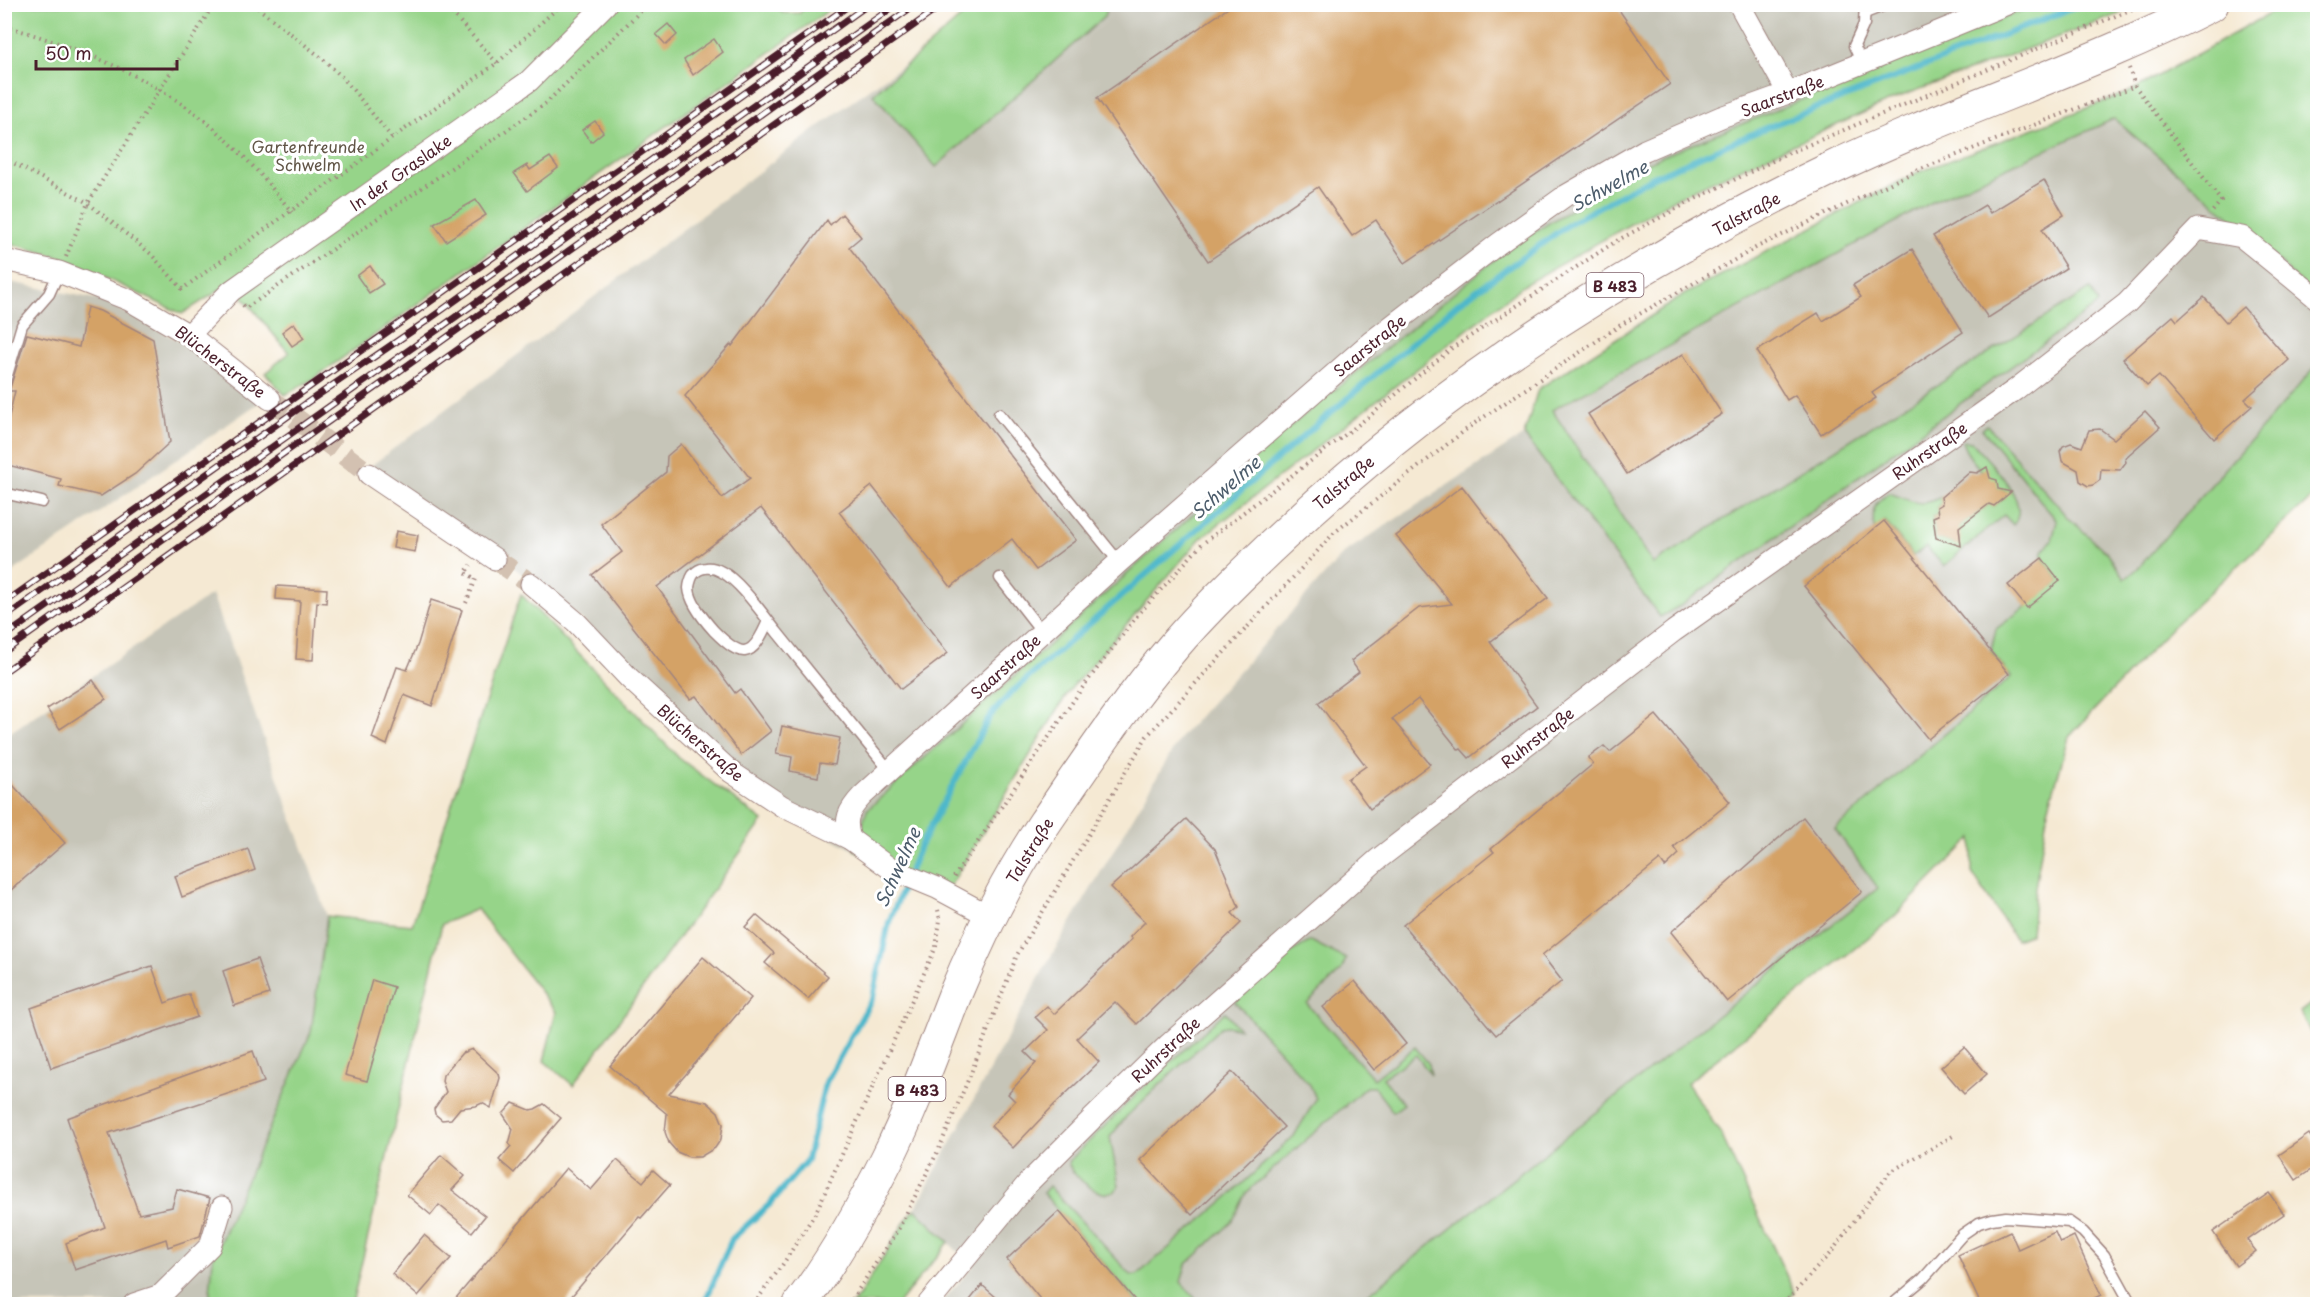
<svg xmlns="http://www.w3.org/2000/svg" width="2322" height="1309" font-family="'Playpen Sans',sans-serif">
<rect width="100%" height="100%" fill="#fff"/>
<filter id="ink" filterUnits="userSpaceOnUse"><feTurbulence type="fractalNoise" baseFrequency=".0167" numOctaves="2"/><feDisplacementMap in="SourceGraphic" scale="12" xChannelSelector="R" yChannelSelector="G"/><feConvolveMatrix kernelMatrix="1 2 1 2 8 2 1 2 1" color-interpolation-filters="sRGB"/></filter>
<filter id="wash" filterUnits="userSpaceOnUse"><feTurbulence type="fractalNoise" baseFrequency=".008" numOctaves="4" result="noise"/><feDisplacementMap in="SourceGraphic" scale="24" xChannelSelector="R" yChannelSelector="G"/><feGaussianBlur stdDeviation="1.35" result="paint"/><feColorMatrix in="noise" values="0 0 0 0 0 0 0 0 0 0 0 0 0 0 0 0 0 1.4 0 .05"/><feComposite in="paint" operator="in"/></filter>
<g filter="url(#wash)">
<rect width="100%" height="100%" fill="#f5e9d3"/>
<g fill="#c6c5b8">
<path d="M989 5H2036L1648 162 1513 245 1287 429 867 809 854 850 773 807 580 618 471 535 368 468 862 94Z"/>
<path d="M2115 119 2252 235 2317 300V365L2137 569 1835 829 1878 887 1356 1304H939L973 1267 915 1209 1047 963 1180 738 1344 553 1524 435 1660 617 2090 289 1653 564 1552 411 1936 200Z"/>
<path d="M5 281 101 300 176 339 266 398 5 577Z"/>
<path d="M212 594 327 916 311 1032 213 1258 209 1304H5V736Z"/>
</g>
<g fill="#96d489" stroke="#707a5a" stroke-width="1.5">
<path d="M774 4 783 13H800L806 5H836L313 379 285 395 265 373 289 353 231 283 182 314 63 258 5 242 4 5Z"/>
<path d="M975 5H1109L1104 17 936 167 873 94Z"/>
<path d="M2036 5H2138L2117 15 1894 99 1678 197 1524 285 1200 539 1069 691 947 891 854 850 867 810 1287 429 1513 245 1648 162Z"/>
<path d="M2285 5H2307L2318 25 2317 300 2252 235 2114 119 1936 200 1552 410 1653 564 2090 289 2098 304 1680 606 1660 617 1524 435 1538 389 1685 294 1916 173 2129 92Z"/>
<path d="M2317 365V493L2173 626 2069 737 2048 810 2035 888 2031 934 2016 940 1972 873V838L1894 917 1687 1083 1721 1134 1794 1292 1782 1304H1356L1878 888 1835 829 2011 677 1991 651 1996 629 2060 581 2042 558 2043 551 2052 540 2057 521 1982 429 1987 425 2069 518 2108 554 2125 579 2137 569Z"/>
<path d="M1965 441 1972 442C1987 460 2034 502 2013 525L2004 515 1944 566 1926 547 1913 556 1885 521 1874 530C1872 510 1872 504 1889 493 1912 500 1917 509 1941 497L1942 504 1937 507 1938 515 1933 517 1936 538 1955 544 1959 527 1989 504 1994 506 2005 497V490L1998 489C1985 472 1969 462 1962 442Z"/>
<path d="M521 594 679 758 763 821 573 1085 544 1061 556 1012 477 909 442 924 352 1304H209L213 1258 311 1032 327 916 412 925Z"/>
<path d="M1311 941 1346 959 1341 971 1307 1004 1374 1079 1415 1047 1429 1064 1431 1075 1416 1055 1383 1078 1404 1104 1393 1112 1374 1087H1366L1246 1193 1232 1222 1186 1265 1181 1282 1200 1304H1139L1043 1193 1049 1186 1131 1275H1137L1228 1197 1294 1136 1316 1099 1310 1085 1235 1002 1291 952Z"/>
<path d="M2317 999V1045L2300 1012Z"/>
<path d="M1225 1012 1239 1029 1227 1026 1221 1027 1127 1116 1110 1137 1119 1186C1108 1208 1071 1176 1068 1162L1146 1085Z"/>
<path d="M915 1209 949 1242 898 1304H852L859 1296 906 1220Z"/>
</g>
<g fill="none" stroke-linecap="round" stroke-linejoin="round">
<path stroke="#4eb7cb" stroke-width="6" d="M704 1304 732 1239 770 1204 807 1160 825 1084 873 997 889 922 920 846 990 716 1011 693 1300 439 1459 303 1572 222 1651 178 1768 127 2083 4"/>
</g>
<g id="blocks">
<g fill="#d4a266">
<path d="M1234 4H1615L1670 84 1405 263 1376 220 1352 236 1318 187 1208 261 1097 98Z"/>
<path d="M668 24 677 35 666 45 656 34Z"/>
<path d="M714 39 723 52 693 75 684 60Z"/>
<path d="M595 121 603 132 591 142 582 130Z"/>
<path d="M550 157 558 168 527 191 514 173 527 165 530 170Z"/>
<path d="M2044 180 2064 215 2042 229 2066 268 1988 318 1933 236 1985 205 1990 213Z"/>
<path d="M476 200 486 215 446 241 434 224Z"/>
<path d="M842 214 861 237 849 247 1076 540 1036 570 1012 539 951 587 872 486 839 512 948 653 901 689 761 508 657 587 735 693 740 689 771 731 741 755 696 696 690 699 592 575 622 552 601 524 666 472 667 456 681 444 722 498 750 478 685 396 731 344 732 346 827 220 830 225Z"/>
<path d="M1912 249 1963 332 1872 393 1876 398 1821 434 1795 395 1787 400 1757 351 1818 313 1823 321 1861 297 1853 285Z"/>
<path d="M370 266 383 284 369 293 357 276Z"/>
<path d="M2204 297 2226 322 2243 307 2289 360 2245 399 2252 406 2214 439 2159 376 2147 386 2123 359 2173 316 2177 321Z"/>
<path d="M87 307 100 311 153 339 170 442 135 474 101 496 59 486 61 479 4 464V437L15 391H9L27 334 79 347Z"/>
<path d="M294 323 304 338 292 346 282 332Z"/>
<path d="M1683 354 1722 414 1627 474 1588 414Z"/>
<path d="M2145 411 2160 427 2125 458 2126 462 2120 470 2101 469 2100 480 2093 485 2088 486 2080 481 2078 470 2062 461 2060 451 2063 446 2071 443 2082 447 2089 430 2100 429 2114 439Z"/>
<path d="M1987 467 1990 478 1997 480 1998 489 2011 492 1994 506 1989 504 1959 527 1961 546 1936 538 1933 517 1938 515 1937 507 1942 504 1941 497 1970 472 1977 473Z"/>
<path d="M1462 486 1548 598 1490 642 1537 706 1469 758 1461 749 1459 750 1418 699 1392 719 1430 764 1370 809 1348 779 1366 766 1318 703 1359 672 1351 661 1419 608 1452 604 1396 536Z"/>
<path d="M1884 521 2009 674 1928 739 1804 586Z"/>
<path d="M396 531 418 535 415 552 393 548Z"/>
<path d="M2042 558 2060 581 2027 608 2008 585Z"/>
<path d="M277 586 327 589 326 603 317 602 313 660 296 659 300 601 276 599Z"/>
<path d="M431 600 462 610 432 706 404 695 387 745 372 738 397 667 407 670 418 644Z"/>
<path d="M93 680 106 699 60 729 47 709Z"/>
<path d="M1656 715 1730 802 1674 847 1679 854 1665 867 1660 860 1542 955 1562 981 1496 1035 1403 925 1494 852 1491 849 1593 764 1588 758 1604 746 1610 752Z"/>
<path d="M782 726 840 738 835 765 820 763 818 777 790 771 792 757 776 754Z"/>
<path d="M4 775 65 843 4 896Z"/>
<path d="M1803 817 1862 892 1727 1002 1671 932Z"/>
<path d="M1186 819 1215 849 1239 907 1232 913 1241 923 1137 1024 1115 1002 1077 1038 1099 1062 1054 1105 1013 1148 991 1126 1015 1101 1008 1094 1036 1063 1025 1052 1048 1030 1035 1017 1047 1006 1054 1014 1132 939 1130 937 1145 922 1111 887Z"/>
<path d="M248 849 255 870 182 897 175 876Z"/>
<path d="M756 915 828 976 808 999 765 963 774 953 745 927Z"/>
<path d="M703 957 751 998 669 1094 707 1102 718 1112 723 1124 721 1139 715 1148 700 1157H689L677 1152 669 1143 665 1132 667 1114 610 1066Z"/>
<path d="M257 959 269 994 234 1006 223 971Z"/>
<path d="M152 966 165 1003 189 994 197 1017 51 1068 31 1008Z"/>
<path d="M372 980 394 987 367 1081 345 1075Z"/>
<path d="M1355 981 1406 1044 1374 1070 1323 1007Z"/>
<path d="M1964 1047 1987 1074 1964 1094 1941 1067Z"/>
<path d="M472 1049 499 1074 500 1078 491 1108 482 1103 476 1106 460 1108 451 1119 442 1120 435 1114 434 1109 446 1092 442 1081 443 1075 462 1053Z"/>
<path d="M253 1051 264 1082 109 1133 139 1214 172 1207 177 1189 210 1198 200 1236 168 1247 166 1239 75 1270 66 1243 105 1227 67 1118Z"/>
<path d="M1232 1072 1284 1127 1192 1215 1140 1160Z"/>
<path d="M513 1103 530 1110 535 1109 544 1104 561 1118 514 1173 499 1160 511 1146 509 1144 513 1129 503 1114Z"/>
<path d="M2309 1134 2318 1147V1165L2296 1180 2279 1155Z"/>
<path d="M441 1155 465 1176 452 1190 485 1216 472 1232 439 1205 431 1215 407 1195Z"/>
<path d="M617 1160 643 1182 653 1170 670 1185 641 1218 639 1217 564 1305H450L566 1168 591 1190Z"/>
<path d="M2269 1193 2284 1214 2247 1240 2256 1251 2236 1266 2213 1232Z"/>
<path d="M1059 1211 1139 1305H1045L1007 1259Z"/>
<path d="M2010 1231 2018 1249 2055 1232 2060 1243 2074 1236 2101 1295 2080 1305H1981L1958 1255Z"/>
<path d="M424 1235 451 1258 418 1296 392 1274Z"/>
<path d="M982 1285 1005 1305H966Z"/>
</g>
</g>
</g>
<g filter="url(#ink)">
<use href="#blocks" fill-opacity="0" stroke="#a0847f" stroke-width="1.5"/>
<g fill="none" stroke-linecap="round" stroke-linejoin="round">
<g stroke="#d3c1b1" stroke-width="21" stroke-dasharray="21 10" stroke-linecap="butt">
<path d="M270 399 369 474"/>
<path d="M495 559 531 584"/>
</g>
<defs>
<g id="lane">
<path d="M1865 13 1888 4"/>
<path d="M1862 63 1854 46 1864 24 1865 4"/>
<path d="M4 385 22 325 49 294 59 272"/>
<path d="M999 414 1119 562"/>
<path d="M4 493 42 502"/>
<path d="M1000 578 1042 632"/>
<path d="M768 621C752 659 742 659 714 631 705 621 690 603 689 588 689 585 691 578 693 575 700 566 712 566 722 572 740 581 764 616 777 632 815 679 852 725 890 771"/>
<path d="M1893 1304 1923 1279 1963 1234 1979 1223 1992 1219 2006 1217 2069 1222 2083 1232 2104 1255 2131 1304"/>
</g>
<g id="street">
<path d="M1739 4 1788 93"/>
<path d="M4 260 59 272 129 300 189 335 270 399"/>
<path d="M189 335 231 291 529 81 606 4"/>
<path d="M369 474 495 559"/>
<path d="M531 584 576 622 629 678 731 772 782 806 850 839 891 869 937 888 991 917"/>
<path d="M850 839C844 819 848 811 862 796L1119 562 1372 341 1498 244 1565 196 1645 150 1721 117 1788 93 2007 4"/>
<path d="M134 1304 161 1295 210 1246 222 1207"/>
<path d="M928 1304 1027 1184 1092 1119 1169 1044 1377 860 1674 631 2015 390 2127 303 2198 229 2242 237 2318 299"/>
</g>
<path id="primary" d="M800 1304C834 1259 862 1209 887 1159 914 1105 934 1048 956 992 980 934 1009 876 1044 824 1086 763 1126 702 1174 646 1209 605 1248 568 1287 532 1445 384 1631 265 1826 171 1952 110 2087 68 2212 4"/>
</defs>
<use href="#lane" stroke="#a0847f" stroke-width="13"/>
<use href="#street" stroke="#a0847f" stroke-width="23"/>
<use href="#primary" stroke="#a0847f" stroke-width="35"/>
<g stroke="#a0847f" stroke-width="4" stroke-dasharray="1.5 4.5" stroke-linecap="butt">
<path d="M253 4 323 59 344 79 393 139"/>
<path d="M444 4 497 63"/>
<path d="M5 26C90 51 174 85 237 150 257 169 274 191 292 212"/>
<path d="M4 27 9 4"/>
<path d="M2129 68 2135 86 2221 201 2211 213"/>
<path d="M4 158 88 203 151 254 182 289 497 63 562 4"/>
<path d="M66 257 88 203 214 4"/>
<path d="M243 305 246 308 545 104 648 4"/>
<path d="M466 603 476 579 465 573 471 565"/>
<path d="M954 877 1080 691 1137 616 1202 544 1371 415 1452 348 1618 240 1695 199 1789 153 2144 4"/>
<path d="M754 1304 783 1264 816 1212 936 947 940 920 938 910"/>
<path d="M849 1304 899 1228 939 1149 971 1073 1017 955 1147 736 1335 532 1472 425 1622 324 1759 246 1918 170 2135 86"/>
<path d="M1784 1304 1833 1250 1890 1172 1953 1136"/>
</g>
<use href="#lane" stroke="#fff" stroke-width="10"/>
<use href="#street" stroke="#fff" stroke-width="21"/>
<use href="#primary" stroke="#fff" stroke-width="33"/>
<defs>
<g id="rail">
<path d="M4 603 851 4"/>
<path d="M4 618 308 402 428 320 869 4"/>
<path d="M4 637 897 4"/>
<path d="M4 652 916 4"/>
<path d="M4 672 944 4"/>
</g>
</defs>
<use href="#rail" stroke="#4a1f2b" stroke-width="7"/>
<use href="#rail" stroke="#fff" stroke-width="4.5" stroke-dasharray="14" stroke-linecap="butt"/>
</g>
</g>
<g text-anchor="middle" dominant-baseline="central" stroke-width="6" stroke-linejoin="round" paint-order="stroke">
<g fill="#fff" stroke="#80626b" stroke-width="1.5">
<rect x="1586.5" y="273" width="57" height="24" rx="4.5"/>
<rect x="888.5" y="1077" width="57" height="24" rx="4.5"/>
</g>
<g font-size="15" font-weight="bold" fill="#4a1f2b">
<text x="1615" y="285">B 483</text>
<text x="917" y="1089">B 483</text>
</g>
<g font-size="16" fill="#4a1f2b" stroke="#fff">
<text transform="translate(1782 95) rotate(-21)">Saarstraße</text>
<text transform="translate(400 172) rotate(-35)">In der Graslake</text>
<text transform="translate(1746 213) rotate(-28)">Talstraße</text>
<text transform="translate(1369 345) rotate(-39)">Saarstraße</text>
<text transform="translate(221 361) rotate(37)">Blücherstraße</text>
<text transform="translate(1929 450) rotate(-35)">Ruhrstraße</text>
<text transform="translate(1343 482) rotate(-40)">Talstraße</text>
<text transform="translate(1005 666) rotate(-42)">Saarstraße</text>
<text transform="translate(1537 737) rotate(-38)">Ruhrstraße</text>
<text transform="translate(701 742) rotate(41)">Blücherstraße</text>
<text transform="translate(1029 850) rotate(-58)">Talstraße</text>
<text transform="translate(1165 1049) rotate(-43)">Ruhrstraße</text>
</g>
<g font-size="16" fill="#615547" stroke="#fff">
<text x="308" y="146">Gartenfreunde<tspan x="308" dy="18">Schwelm</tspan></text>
</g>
<g font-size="18" font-style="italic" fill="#4c5c6b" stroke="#fff">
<text transform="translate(1609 185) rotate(-29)">Schwelme</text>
<text transform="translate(1225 487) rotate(-41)">Schwelme</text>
<text transform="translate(897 867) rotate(-66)">Schwelme</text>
</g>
</g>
<rect width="2322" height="1309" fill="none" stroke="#fff" stroke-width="24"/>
<path d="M36 60v9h141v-9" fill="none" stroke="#4a1f2b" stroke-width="3"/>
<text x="45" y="60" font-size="18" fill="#4a1f2b" stroke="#ffffff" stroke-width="4.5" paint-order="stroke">50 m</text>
</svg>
